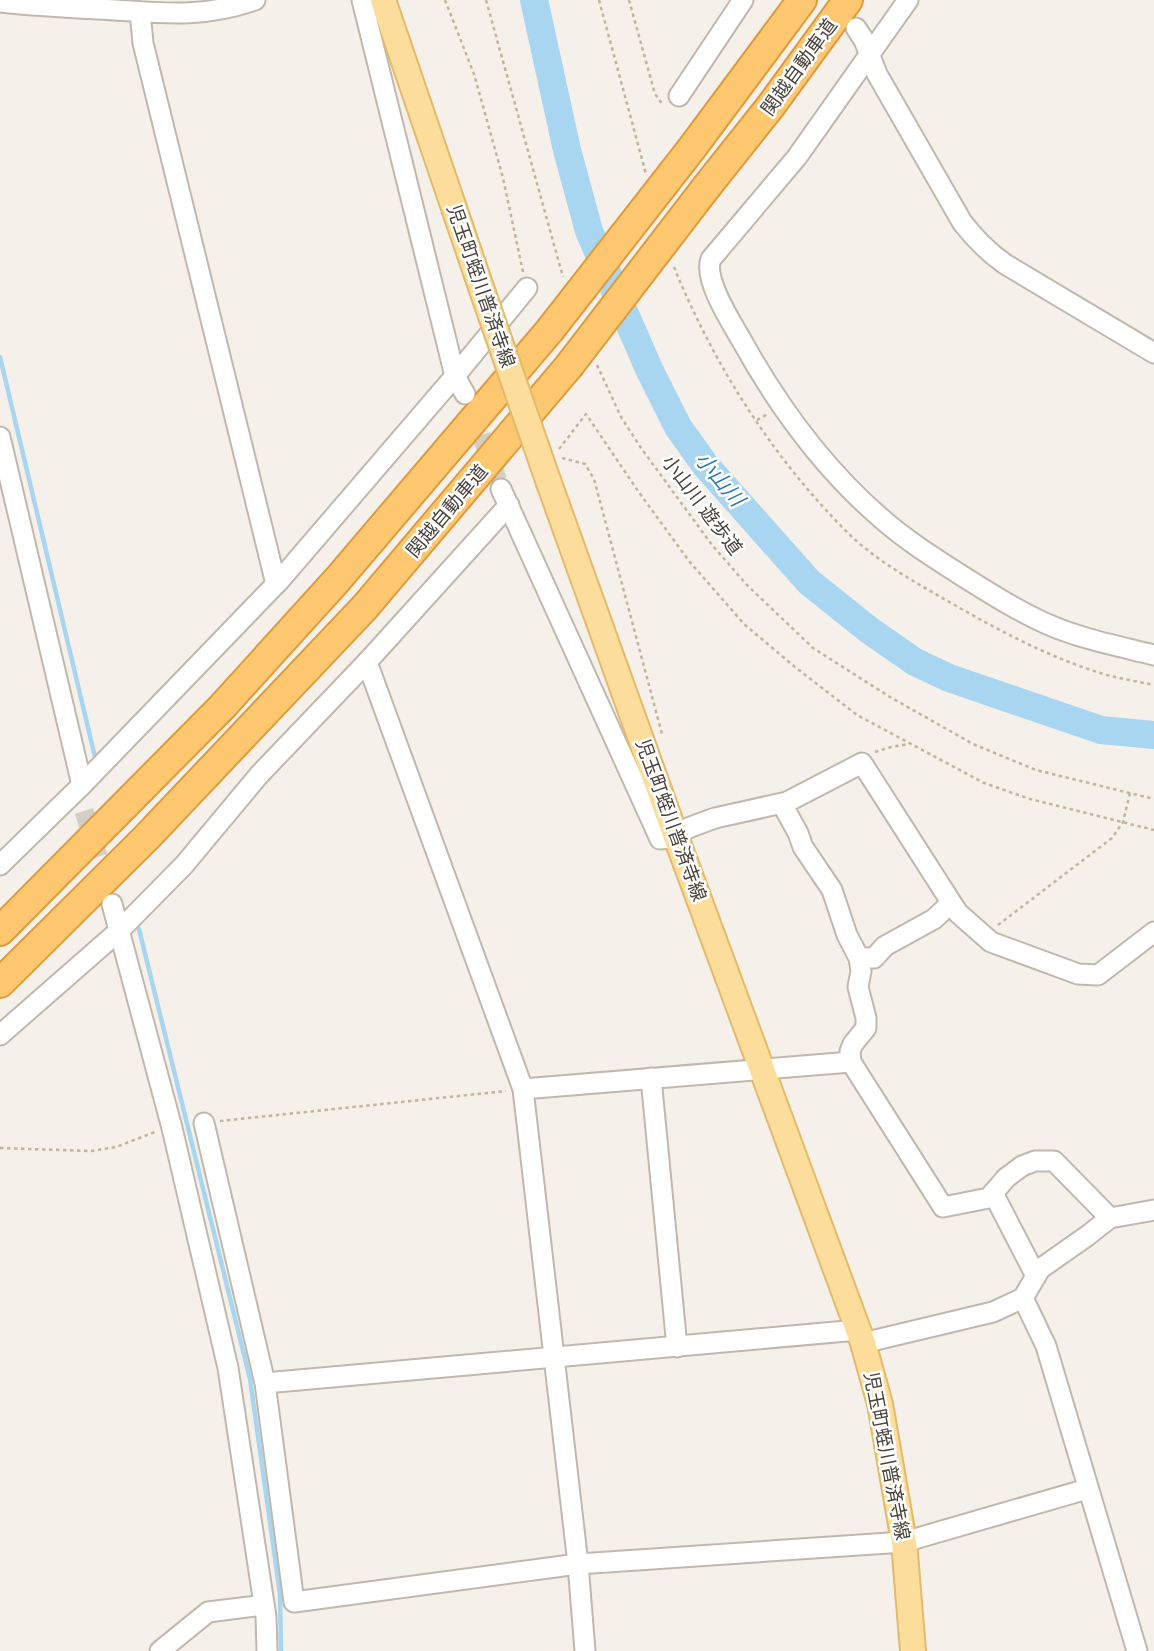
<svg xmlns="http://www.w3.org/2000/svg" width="1154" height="1651" font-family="Montserrat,'Noto Sans JP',sans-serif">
<rect width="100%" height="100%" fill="#f5f1ea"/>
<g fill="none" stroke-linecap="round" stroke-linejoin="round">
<g stroke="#a8d5f0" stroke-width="4.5">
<path d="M0 357 95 757"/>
<path d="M139 929 250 1379 280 1594 281 1651"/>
</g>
<path stroke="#a8d5f0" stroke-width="28" d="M534 0 567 150 589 231 649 369 678 427 706 466 809 582 869 630 915 662 949 678 1101 730 1154 735"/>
<g stroke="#d3cec6" stroke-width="19" stroke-dasharray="19 10" stroke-linecap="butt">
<path d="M471 408 501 489"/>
<path d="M84 811 108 889"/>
</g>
<defs>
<g id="minor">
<path d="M362 0 455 376 465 394"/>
<path d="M908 0 797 157 711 259C703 279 731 322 742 341 778 406 825 470 882 519 907 541 936 559 964 577 991 594 1018 611 1047 624 1081 639 1118 646 1154 655"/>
<path d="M0 2C33 6 65 7 98 9 156 12 198 20 255 0"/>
<path d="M140 12 143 43 276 584"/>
<path d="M856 28 864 40 877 74 962 222C975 239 988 252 1005 264L1154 353"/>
<path d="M679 96 743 0"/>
<path d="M0 437 82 785"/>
<path d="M501 489 660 839 676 837 688 828 715 818 787 802 862 763 958 913 991 942 1078 974 1098 975 1154 932"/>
<path d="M367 662 523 1089 578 1564 585 1651"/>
<path d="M782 804 798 833 803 847 832 890 847 935 859 958 861 971 858 987 866 1018V1028L853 1044 850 1051 851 1062"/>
<path d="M0 865 82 785 280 580 455 376 527 288"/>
<path d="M112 904 172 1128 228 1368 266 1617 267 1651"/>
<path d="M859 958H874L885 946 934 919 951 903"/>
<path d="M0 1035 120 930 184 865 259 775 367 662 509 505"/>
<path d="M651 1078 677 1347"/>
<path d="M523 1089 851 1062 943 1207 989 1198 1006 1178 1022 1166 1035 1161H1054L1110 1218"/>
<path d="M204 1123 265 1383 294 1602 578 1564 904 1542 1087 1489"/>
<path d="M993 1193 1036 1276"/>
<path d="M1023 1298 1046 1346 1137 1651"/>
<path d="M863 1343 993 1312 1023 1298 1040 1269 1087 1236 1110 1218 1154 1210"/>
<path d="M265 1383 858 1330"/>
<path d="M160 1651 208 1612 264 1605"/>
</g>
<g id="major">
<path d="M383 0 483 293"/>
<path d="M549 483 676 837 863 1343 880 1404 904 1542 913 1651"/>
</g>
<g id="highway">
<path d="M692 148 802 0"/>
<path d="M708 185 770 107 848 0"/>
<path d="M0 931 222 707 338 579 550 330"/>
<path d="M0 983 147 837 365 607 569 366"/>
</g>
</defs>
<use href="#minor" stroke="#c0b8ac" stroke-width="23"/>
<use href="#major" stroke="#e3ba6a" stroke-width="28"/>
<use href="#highway" stroke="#dc9c3d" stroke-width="32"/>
<g stroke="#c2b49e" stroke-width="2.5" stroke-dasharray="3.5 3.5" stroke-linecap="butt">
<path d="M445 0 474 74 503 178 523 272"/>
<path d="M486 0 563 277"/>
<path d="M599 0 646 174"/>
<path d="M629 0 655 94 663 105"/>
<path d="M674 267C713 363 771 455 844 529 871 557 906 577 939 596 989 625 1041 654 1097 672 1115 678 1135 681 1154 685"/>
<path d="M597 365 621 417 641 448 712 545 747 585 813 648 890 697 973 744 1036 770 1154 799"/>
<path d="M757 420 768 414"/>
<path d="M559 449 586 414 638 491 689 561 744 624 795 667 857 715 984 783 1030 799 1154 830"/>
<path d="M562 458 585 464 594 479 662 734"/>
<path d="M875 752 891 747 909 744"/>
<path d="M998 925 1112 838 1123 822 1130 793"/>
<path d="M220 1121 506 1091"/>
<path d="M0 1148 91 1151 116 1147 155 1132"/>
</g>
<use href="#minor" stroke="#fff" stroke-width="19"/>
<use href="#major" stroke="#fddd9b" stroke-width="24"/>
<use href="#highway" stroke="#fcc76e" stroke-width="28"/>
<defs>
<path id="major-bridge" d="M483 293 549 483"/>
<g id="highway-bridge">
<path d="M550 330 692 148"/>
<path d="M569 366 708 185"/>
</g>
</defs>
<use href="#major-bridge" stroke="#e3ba6a" stroke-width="28" stroke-linecap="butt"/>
<use href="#highway-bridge" stroke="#dc9c3d" stroke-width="32" stroke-linecap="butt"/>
<use href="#major-bridge" stroke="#fddd9b" stroke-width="24"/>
<use href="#highway-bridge" stroke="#fcc76e" stroke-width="28"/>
</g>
<g text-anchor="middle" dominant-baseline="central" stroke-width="5" stroke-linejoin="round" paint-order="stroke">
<g font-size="19" fill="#494138" stroke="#fff">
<text transform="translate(799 67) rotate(-54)">関越自動車道</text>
<text transform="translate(481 286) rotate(71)">児玉町蛭川普済寺線</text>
<text transform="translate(702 505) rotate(53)">小山川 遊歩道</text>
<text transform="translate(447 511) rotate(-50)">関越自動車道</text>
<text transform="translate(671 820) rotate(70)">児玉町蛭川普済寺線</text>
<text transform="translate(887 1456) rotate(79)">児玉町蛭川普済寺線</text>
</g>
<g font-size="21" font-style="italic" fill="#2f7bac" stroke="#fff">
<text transform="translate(720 479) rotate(50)">小山川</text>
</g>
</g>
</svg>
